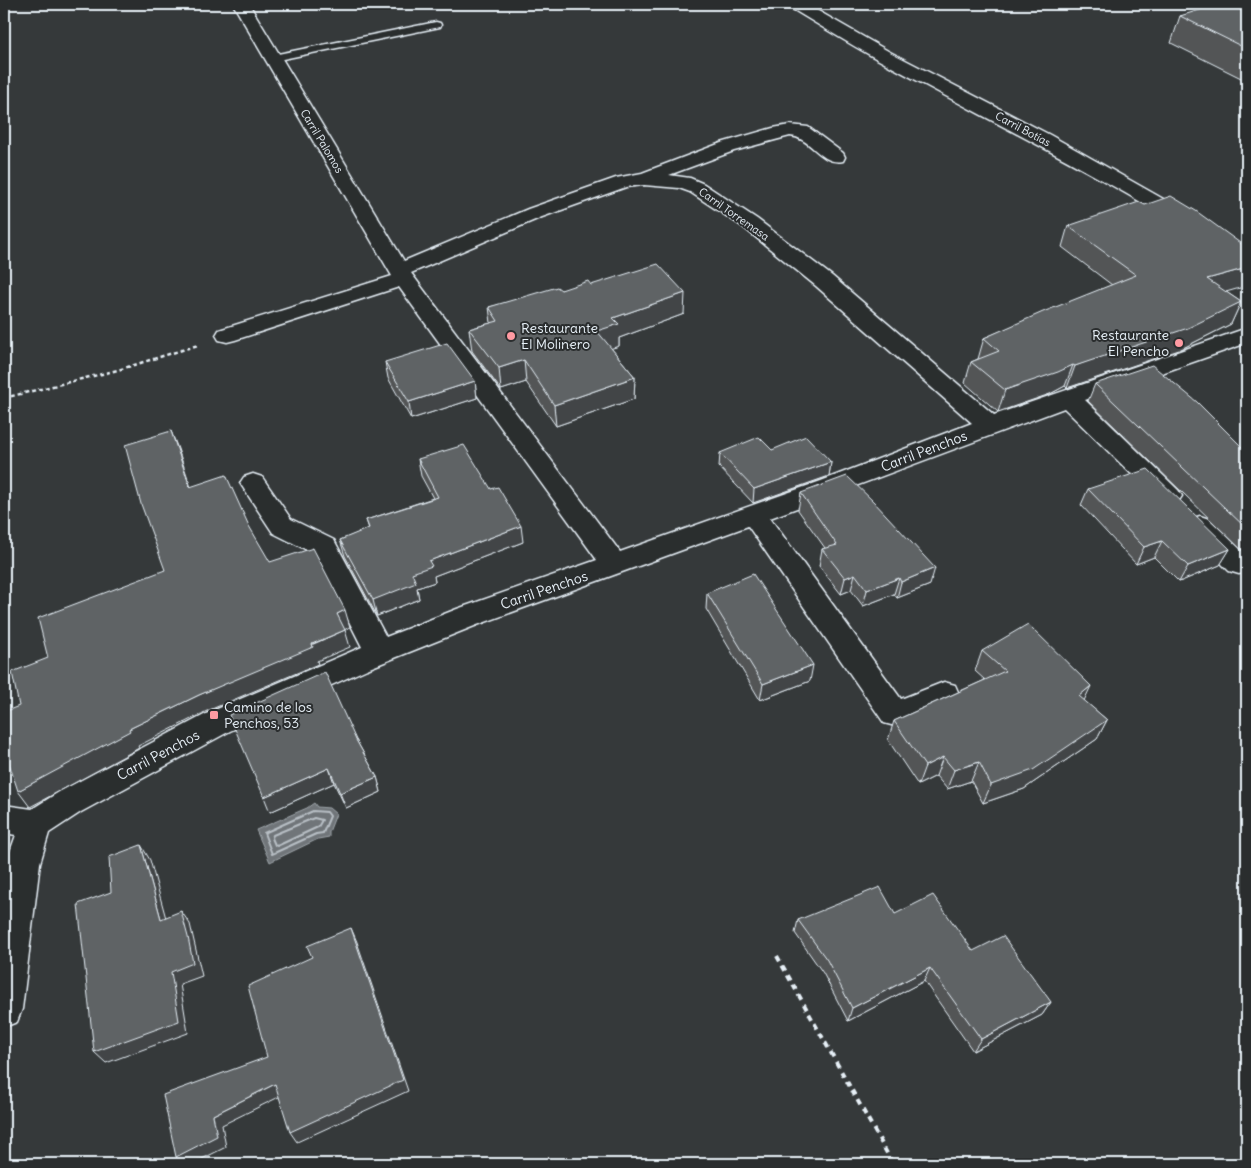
<svg xmlns="http://www.w3.org/2000/svg" width="1251" height="1168" font-family="Delius,sans-serif">
<rect width="100%" height="100%" fill="#35393a"/>
<filter id="ink" filterUnits="userSpaceOnUse"><feTurbulence type="fractalNoise" baseFrequency=".02" numOctaves="2"/><feDisplacementMap in="SourceGraphic" scale="10" xChannelSelector="R" yChannelSelector="G"/><feConvolveMatrix kernelMatrix="1 2 1 2 8 2 1 2 1" color-interpolation-filters="sRGB"/></filter>
<g filter="url(#ink)">
<path fill="#707579" stroke="#a0a7ac" d="M314 803 317 807 329 808 336 814 329 832V837L318 839 270 862 256 830 307 808Z"/>
<g fill="none" stroke-linecap="round" stroke-linejoin="round">
<g stroke="#b8bfc5" stroke-width="2">
<path d="M313 811 327 812 330 816 323 833 316 834 272 854 264 833Z"/>
<path d="M314 818 322 820 318 827 277 846 275 845 272 838 273 835Z"/>
</g>
<defs>
<path id="service" d="M436 22 440 23 441 25 440 27 273 61 268 58 273 55Z"/>
<g id="minor">
<path d="M233 4H249L404 261 528 209 616 178 642 173 721 143 773 128 790 125 808 127 843 153 845 157 843 161C821 166 811 137 790 136L734 151 669 175 690 178 704 184 757 219 832 276 994 415 1247 328V343L1085 400 1178 490 1182 496 1178 502 1169 505 1160 502 1064 408 770 518 901 699 944 682 955 685 959 694 955 703 895 726 884 723 748 526 477 625 367 669 230 731 81 812 49 833 40 863 22 1009 17 1022 4 1027V882L6 863 16 835 4 833V805L32 809 59 792 208 713 362 647 315 554 273 533 240 483 244 477 253 474 262 477 291 519 334 540 386 637 457 609 597 560 399 287 235 340 227 342 219 340 216 335 219 330 392 276ZM644 185 679 188 690 192 743 227 816 286 972 423 821 481 620 552 411 273 542 217 626 187Z"/>
<path d="M787 4H806L888 51 1050 135 1204 222 1247 251V266L1240 264C1125 186 999 126 877 59 848 43 819 25 789 7Z"/>
<path d="M1200 516 1209 519 1247 556V572L1239 574 1229 571 1191 533 1187 526 1191 519Z"/>
</g>
</defs>
<use href="#service" stroke="#e8f1f8" stroke-width="3"/>
<use href="#minor" stroke="#e8f1f8" stroke-width="3"/>
<path stroke="#e8f1f8" stroke-width="2.5" stroke-dasharray="4 3" stroke-linecap="butt" d="M4 398 118 370 198 345"/>
<path stroke="#e8f1f8" stroke-width="4" stroke-dasharray="6 5" stroke-linecap="butt" d="M777 956 893 1164"/>
<use href="#service" fill="#2a2d2e" fill-rule="evenodd"/>
<use href="#minor" fill="#2a2d2e" fill-rule="evenodd"/>
</g>
<g fill="#525557" stroke="#e8f1f8">
<path d="M1247 4V81L1171 43 1180 16Z"/>
<path d="M1068 226 1226 292 1241 302 1231 324 1179 350 1067 388 1065 386 1050 394 998 412 965 383 971 362 978 359 984 338 1112 285 1062 247Z"/>
<path d="M591 285 684 314 619 338V346L611 348 635 377 634 399 556 426 526 382 501 390 472 351 469 329 491 323 489 307 561 290Z"/>
<path d="M385 362 475 381 477 398 411 419 388 378Z"/>
<path d="M1095 384 1247 452V555L1088 401Z"/>
<path d="M772 450 831 462 829 476 753 503 719 467 720 453Z"/>
<path d="M418 459 523 542 434 576 435 582 417 588 419 599 377 616 345 556 340 540 369 529 366 520 433 498 421 476Z"/>
<path d="M1088 489 1230 549 1220 565 1179 582 1154 557 1136 564 1081 505Z"/>
<path d="M801 493 930 585 897 598 894 594 863 606 851 590 841 594 819 566 822 549 825 548 798 510Z"/>
<path d="M707 593 810 681 760 700 706 609Z"/>
<path d="M982 651 1084 701 1107 720 1097 739 1024 789 983 803 971 781 947 789 936 776 918 785 888 740 894 721 985 680 975 671Z"/>
<path d="M356 740 377 777 381 792 346 808 334 783 270 812Z"/>
<path d="M895 914 973 951 1051 1002 1042 1015 973 1051 924 981 848 1021 823 973 795 933 798 920Z"/>
</g>
<g fill="#424547" stroke="#e8f1f8">
<path d="M1247 268V286L1198 300 1207 279Z"/>
<path d="M685 293 684 314 619 338V346L597 353V331L613 318Z"/>
<path d="M1241 302 1231 324 1179 350 1067 388 1075 366Z"/>
<path d="M524 360 526 382 501 390 499 368Z"/>
<path d="M1073 365 1065 386 1050 394 998 412 1005 390Z"/>
<path d="M635 377 634 399 556 426 554 405Z"/>
<path d="M475 381 477 398 411 419 409 402Z"/>
<path d="M171 431 178 449 197 505 190 487Z"/>
<path d="M831 462 829 476 753 503 754 489Z"/>
<path d="M521 526 523 542 434 576 435 582 417 588 419 599 377 616 373 600 429 561Z"/>
<path d="M1162 541 1154 557 1136 564 1144 547Z"/>
<path d="M1230 549 1220 565 1179 582 1188 566Z"/>
<path d="M935 568 930 585 897 598 901 582Z"/>
<path d="M855 574 851 590 841 594 845 578Z"/>
<path d="M899 578 894 594 863 606 867 590Z"/>
<path d="M345 610 350 627 342 631 337 614Z"/>
<path d="M345 630 350 647 317 661 318 664 207 711 138 746 139 748 30 807 18 791 129 729 199 695Z"/>
<path d="M813 665 810 681 760 700 763 684Z"/>
<path d="M1091 686 1082 705 1079 696Z"/>
<path d="M1107 720 1097 739 1024 789 983 803 991 785Z"/>
<path d="M943 757 936 776 918 785 925 766Z"/>
<path d="M979 762 971 781 947 789 954 770Z"/>
<path d="M329 768 334 783 270 812 264 797Z"/>
<path d="M377 777 381 792 346 808 340 793Z"/>
<path d="M141 845 150 860 170 933 161 919Z"/>
<path d="M181 911 190 924 202 976 180 984 188 1033 106 1063 94 1052Z"/>
<path d="M351 928 357 942 408 1091 297 1142 290 1132Z"/>
<path d="M930 968 924 981 848 1021 852 1008Z"/>
<path d="M1051 1002 1042 1015 973 1051 981 1039Z"/>
<path d="M275 1084 283 1095 222 1125 226 1147 192 1164H183L176 1157 213 1115Z"/>
</g>
<g fill="#5f6365" stroke="#e8f1f8">
<path d="M1219 4H1247V49L1180 16Z"/>
<path d="M1171 196 1196 211 1247 248V268L1207 279 1241 302 1188 328 1075 366 1073 365 1058 372 1005 390 971 362 999 351 984 338 1043 312 1136 275 1068 226 1139 202 1145 205Z"/>
<path d="M658 264 685 293 613 318 619 324 597 331 635 377 554 405 524 360 499 368 469 329 498 321 489 307 557 287 561 290 588 281 591 285Z"/>
<path d="M447 343 475 381 409 402 385 362Z"/>
<path d="M1152 365 1197 402 1247 452V529L1095 384Z"/>
<path d="M171 431 190 487 226 475 249 526 270 562 313 548 345 610 337 614 345 630 312 644 313 647 199 695 129 729 130 731 18 791 4 748V712L19 706 12 672 48 658 38 618 165 570 141 504 125 445Z"/>
<path d="M806 436 831 462 754 489 720 453 759 437 772 450Z"/>
<path d="M464 445 491 489 498 487 521 526 429 561 432 566 412 573 416 583 373 600 340 540 369 528 366 520 438 497 418 459Z"/>
<path d="M1148 469 1230 549 1188 566 1162 541 1144 547 1088 489Z"/>
<path d="M847 476 874 502 935 568 901 582 899 578 867 590 855 574 845 578 822 549 837 545 801 493Z"/>
<path d="M753 574 813 665 763 684 707 593Z"/>
<path d="M1028 624 1091 686 1079 696 1107 720 1033 770 991 785 979 762 954 770 943 757 925 766 894 721 1005 671 982 651Z"/>
<path d="M325 672 356 740 377 777 340 793 329 768 264 797 229 715Z"/>
<path d="M141 845 161 919 181 911 188 937 193 963 171 972 179 1021 94 1052 78 904 111 892 109 857Z"/>
<path d="M880 887 895 914 933 895 973 951 1003 936 1051 1002 981 1039 930 968 852 1008 827 960 798 920Z"/>
<path d="M351 928 403 1080 290 1132 275 1084 213 1115 217 1136 176 1157 163 1095 267 1057 248 986 312 957 307 946Z"/>
</g>
</g>
<g fill="#ff9aa2" stroke="#2a2d2e" stroke-width="2">
<circle cx="511" cy="336" r="5"/>
<circle cx="1179" cy="343" r="5"/>
<rect x="209" y="710" width="10" height="10" rx="2.5"/>
</g>
<g text-anchor="middle" dominant-baseline="central" stroke-width="4" stroke-linejoin="round" paint-order="stroke">
<g font-size="11" fill="#e8f1f8" stroke="#2a2d2e">
<text transform="translate(1023 129) rotate(28)">Carril Botías</text>
<text transform="translate(322 141) rotate(59)">Carril Palomos</text>
<text transform="translate(734 214) rotate(35)">Carril Torremasa</text>
</g>
<g font-size="14" fill="#e8f1f8" stroke="#2a2d2e" text-anchor="start">
<text x="521" y="328">Restaurante<tspan x="521" dy="16">El Molinero</tspan></text>
<text x="1169" y="335" text-anchor="end">Restaurante<tspan x="1169" dy="16">El Pencho</tspan></text>
<text x="224" y="707">Camino de los<tspan x="224" dy="16">Penchos, 53</tspan></text>
</g>
<g font-size="14" fill="#e8f1f8" stroke="#2a2d2e">
<text transform="translate(924 451) rotate(-21)">Carril Penchos</text>
<text transform="translate(544 590) rotate(-19)">Carril Penchos</text>
<text transform="translate(158 755) rotate(-28)">Carril Penchos</text>
</g>
</g>
<rect width="1251" height="1168" fill="none" stroke="#2a2d2e" stroke-width="20"/>
<rect x="10" y="10" width="1231" height="1148" fill="none" stroke="#e8f1f8" stroke-width="2" filter="url(#ink)"/>
</svg>
